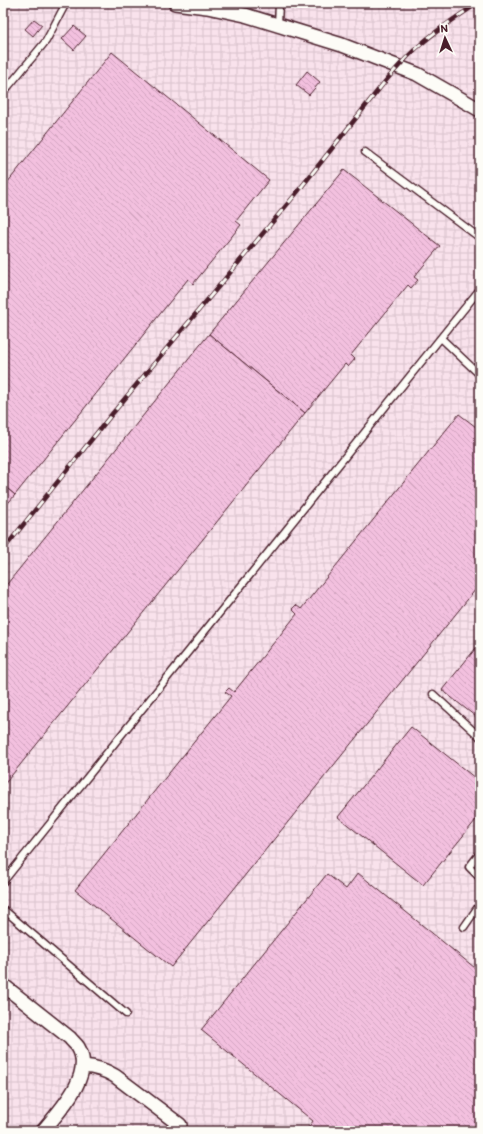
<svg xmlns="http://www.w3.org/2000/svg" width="483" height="1134" font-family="Itim,sans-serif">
<defs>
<pattern id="industrial-grid" width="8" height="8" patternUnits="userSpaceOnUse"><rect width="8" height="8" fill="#f9e2ec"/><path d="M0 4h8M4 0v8" fill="none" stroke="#d7c1cb"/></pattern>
<pattern id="building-back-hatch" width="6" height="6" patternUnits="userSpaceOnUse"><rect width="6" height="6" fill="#f3c0df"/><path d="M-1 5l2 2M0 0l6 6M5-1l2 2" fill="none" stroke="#d2a5c0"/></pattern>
</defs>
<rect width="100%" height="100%" fill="#fbf0f2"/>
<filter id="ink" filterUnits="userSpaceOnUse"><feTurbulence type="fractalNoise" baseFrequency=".025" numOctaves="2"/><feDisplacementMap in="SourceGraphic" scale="8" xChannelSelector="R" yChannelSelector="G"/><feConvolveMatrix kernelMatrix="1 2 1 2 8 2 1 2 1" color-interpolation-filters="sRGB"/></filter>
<g filter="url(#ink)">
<rect fill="url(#industrial-grid)" x="3" y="3" width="477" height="1128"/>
<g fill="url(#building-back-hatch)" stroke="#4a1f2b">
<path d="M34 19 42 25 33 36 25 29Z"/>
<path d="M74 26 86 36 74 50 62 39Z"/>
<path d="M112 52 269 180 236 221 241 225 193 284 188 279 15 495 3 485V188Z"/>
<path d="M307 71 320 82 309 95 296 85Z"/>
<path d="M344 170 440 246 414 277 418 280 411 288 408 285 351 355 355 359 348 367 345 364 305 413 209 334Z"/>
<path d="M209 334 305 413 3 786V589Z"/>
<path d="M459 414 480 430V584L171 967 75 890 231 696 225 692 229 688 234 692 297 614 292 609 296 605 301 609Z"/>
<path d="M3 485 15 495 3 509Z"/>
<path d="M480 643V720L442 690Z"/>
<path d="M411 727 480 782V815L423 885 338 817Z"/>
<path d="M358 873 480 972V1131H306L313 1121 201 1030 327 874 346 889Z"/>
</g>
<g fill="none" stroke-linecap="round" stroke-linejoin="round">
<defs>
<g id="service">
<path d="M278 25 279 3"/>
<path d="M3 93 46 41 66 3"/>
<path d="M365 152 480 238"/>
<path d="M441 338 480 375"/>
<path d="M433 694 480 737"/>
<path d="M480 853 469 867 480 878"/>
<path d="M3 882 480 289"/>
<path d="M3 909 126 1014"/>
<path d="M464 927 480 904"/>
</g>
<g id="minor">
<path d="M175 3 207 7 245 15 342 45 417 74 480 110"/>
<path d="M3 985 70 1038C72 1041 76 1044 78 1047 95 1075 59 1111 43 1131"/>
<path d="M83 1066C95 1067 104 1069 115 1076L180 1125"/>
</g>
</defs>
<use href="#service" stroke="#4a1f2b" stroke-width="9"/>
<use href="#minor" stroke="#4a1f2b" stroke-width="16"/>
<use href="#service" stroke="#fdfcf7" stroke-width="6"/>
<use href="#minor" stroke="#fdfcf7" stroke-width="13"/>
<defs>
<path id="rail" d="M3 550 112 414 295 195 383 84C395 70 406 57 420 45 438 29 458 16 478 3"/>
</defs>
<use href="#rail" stroke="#4a1f2b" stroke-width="4.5"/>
<use href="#rail" stroke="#fdfcf7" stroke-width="3" stroke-dasharray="9" stroke-linecap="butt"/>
</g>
</g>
<rect width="483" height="1134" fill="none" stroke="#fdfcf7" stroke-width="16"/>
<rect x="8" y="8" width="467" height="1118" fill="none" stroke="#4a1f2b" stroke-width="1.5" filter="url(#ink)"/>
<g transform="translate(445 38) rotate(356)" stroke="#fdfcf7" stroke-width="3" paint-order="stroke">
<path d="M0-3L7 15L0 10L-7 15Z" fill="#4a1f2b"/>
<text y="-6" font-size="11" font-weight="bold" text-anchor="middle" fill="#4a1f2b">N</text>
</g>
</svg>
